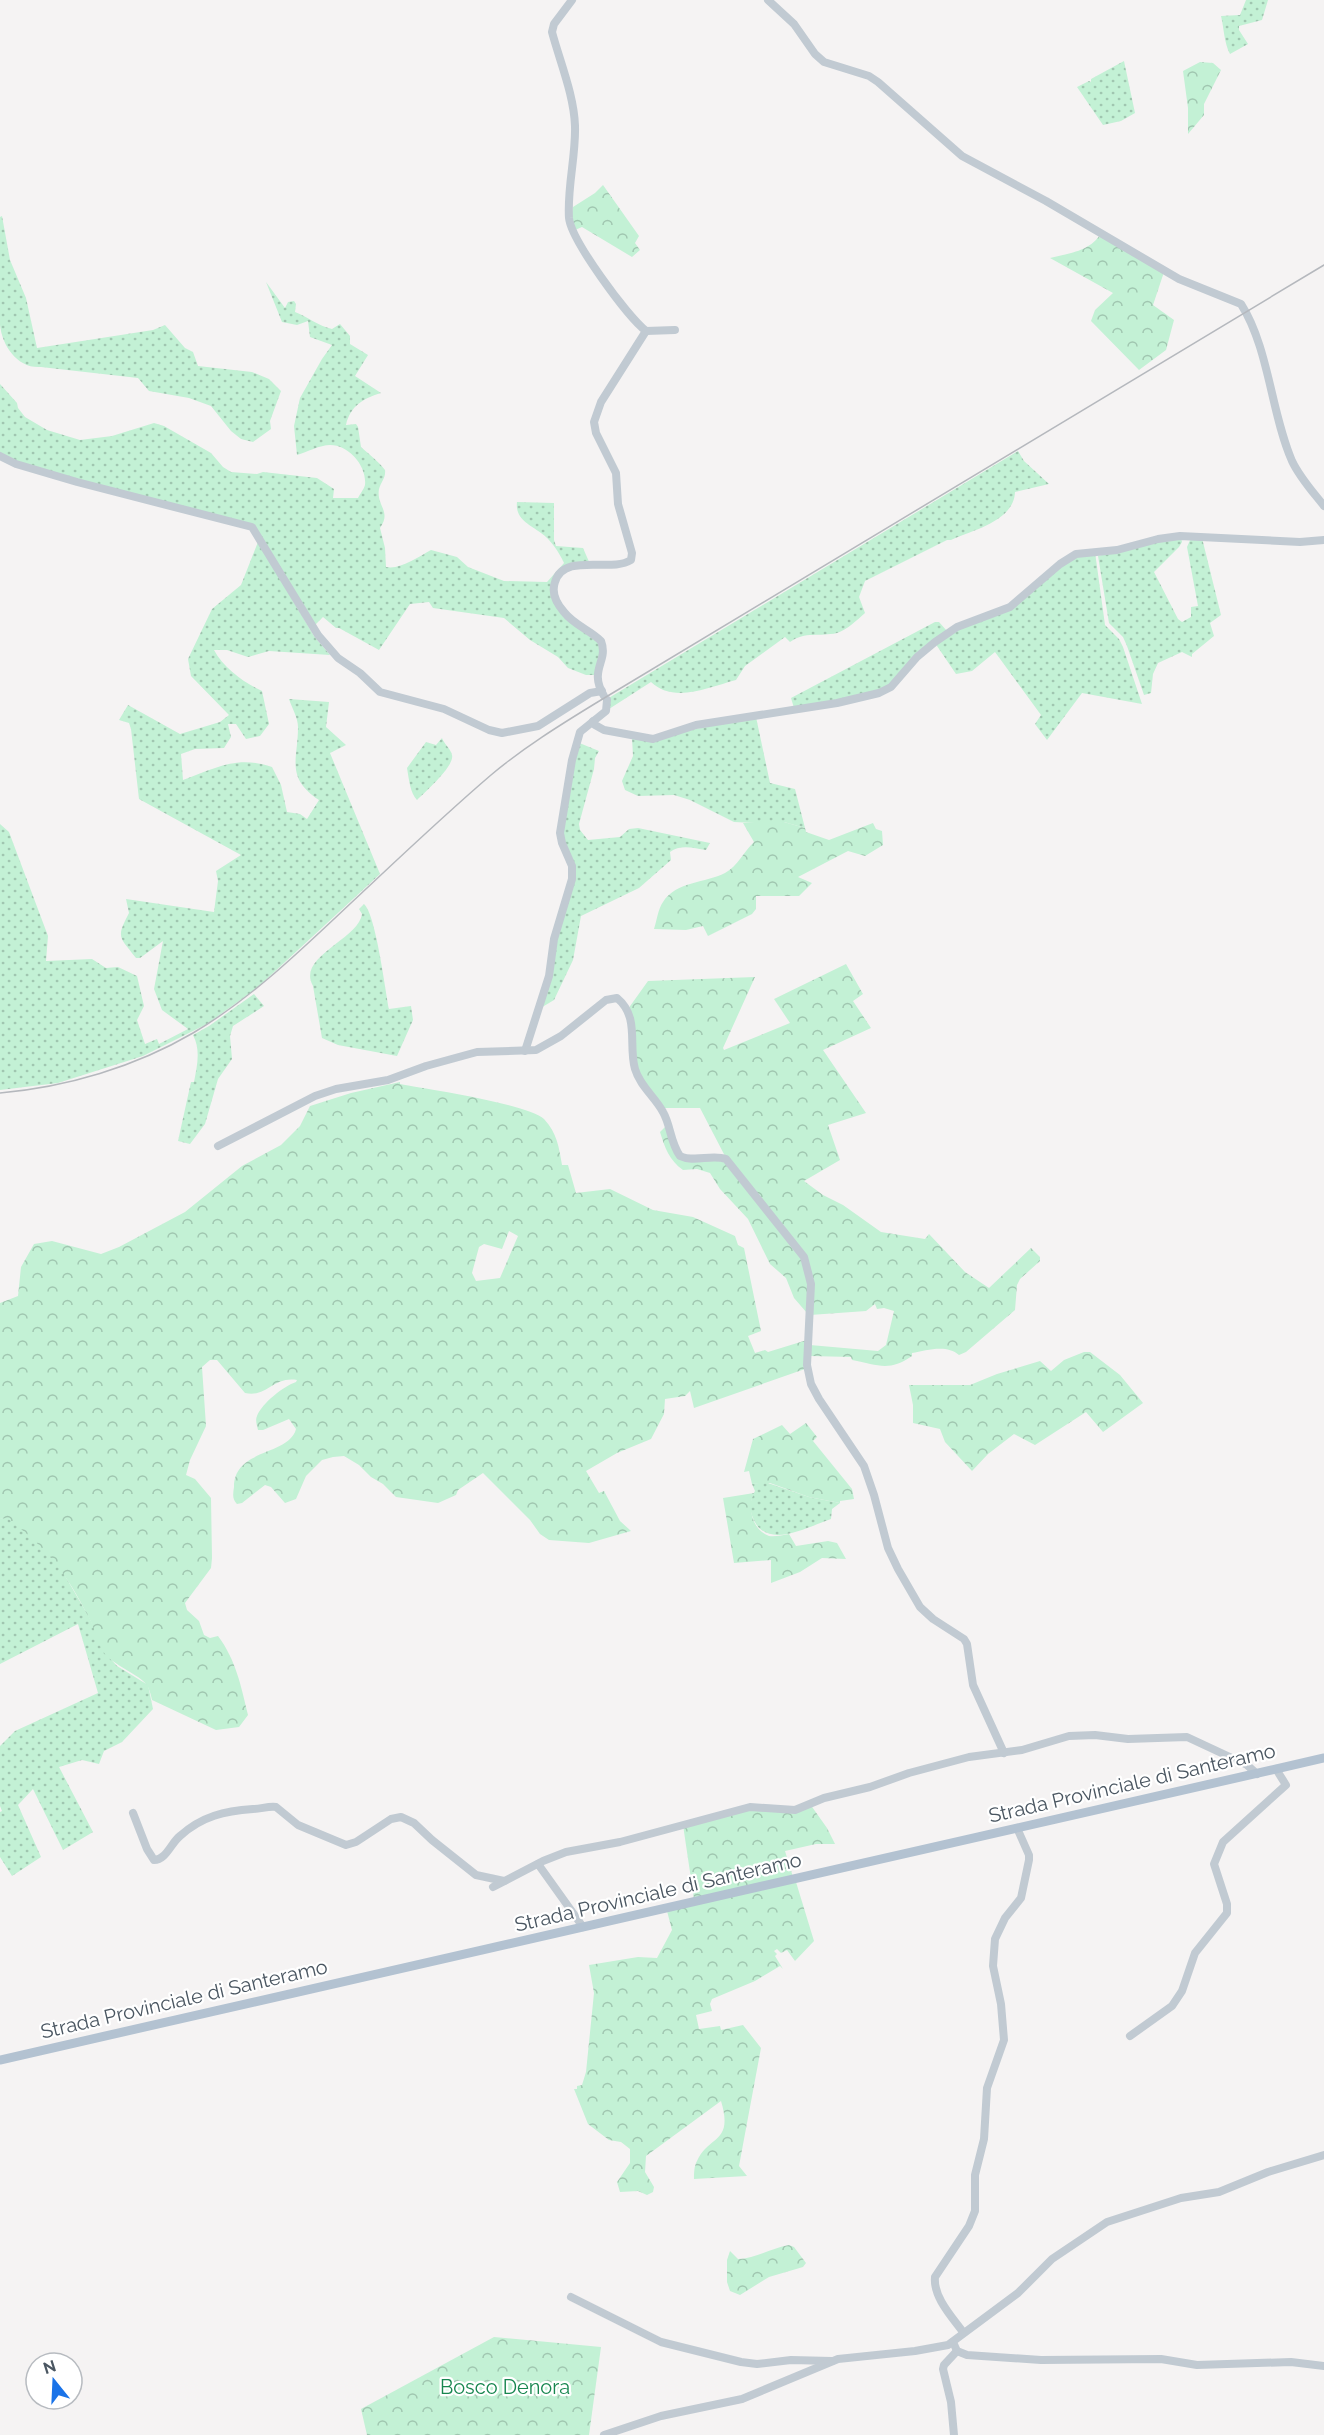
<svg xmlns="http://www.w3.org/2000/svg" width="1324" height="2435" font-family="Raleway,sans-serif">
<defs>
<pattern id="grass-dots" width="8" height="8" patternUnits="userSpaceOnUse" patternTransform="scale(1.5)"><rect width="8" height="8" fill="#c3f1d5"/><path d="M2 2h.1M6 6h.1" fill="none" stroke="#a0c6b0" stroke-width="1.8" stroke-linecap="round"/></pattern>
<pattern id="forest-crowns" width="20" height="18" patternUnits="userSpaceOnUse" patternTransform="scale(1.5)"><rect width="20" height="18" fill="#c3f1d5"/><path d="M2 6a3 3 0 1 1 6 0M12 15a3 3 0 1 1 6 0" fill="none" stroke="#a0c6b0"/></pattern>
</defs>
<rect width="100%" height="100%" fill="#f5f3f3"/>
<g fill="url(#grass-dots)">
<path d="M1246 0H1268L1262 20 1239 26V30L1248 44 1230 54C1224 43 1224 28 1221 16L1240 15Z"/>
<path d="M1124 61 1135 113 1121 121 1103 125 1077 87 1089 81 1091 82V79Z"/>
<path d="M2 216 10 260 26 298 37 348 153 330 165 325 185 348 193 352 198 366 252 372 269 379 281 391 270 421 271 429 253 442 241 439 231 431 211 406 189 398 149 391 138 378 41 367C18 369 2 346 0 325 0 291 0 251 0 217Z"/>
<path d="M266 282 285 308 288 302 294 301 296 304 295 312C308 317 318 326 332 329L340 324 350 336V344L368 355 355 376 381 393C364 398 350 406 346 425L356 424 358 427 361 447C370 455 378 461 385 470 386 478 381 482 379 489 376 506 392 511 380 528L385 548 386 567C400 570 418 557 431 550L457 557 468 567 504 581 547 582 564 563C559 552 551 540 541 533 529 524 515 519 517 502L554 503V540L556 546 583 548 590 564 563 567 552 585 564 616 599 641 601 650 595 675H586L568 668 558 657 530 640 504 618 433 608 429 602 410 604 379 650 339 628H336L323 617 313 627 257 530 55 475 0 455V384L17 403 18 408 25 417 47 430 80 440 112 436 154 423 164 426 211 453 223 467 231 472 257 474 263 472 317 478 334 489 333 498H358C360 494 364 489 365 485 367 466 349 445 330 445 320 445 307 452 297 455L294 426 300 398 322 359 332 345 310 337 308 321 297 325 282 322Z"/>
<path d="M1018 451 1024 461 1049 484 1015 492C1014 521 973 530 951 540H947L865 581 859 597 865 613C857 620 847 630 837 633 820 637 805 631 790 642L785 637 745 666 736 680C709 687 674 704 651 682L609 709 607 699Z"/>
<path d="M1181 538 1182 542 1179 547 1154 572 1178 619 1182 622 1191 617V607L1198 606 1187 547 1191 538H1202L1221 615 1210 623 1214 636 1192 654V657L1182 652 1158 663 1153 674 1151 693 1144 695 1127 646 1123 637 1109 623 1098 556 1157 541Z"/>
<path d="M258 542 314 636 330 655 269 651 248 657 227 650H214C223 667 244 683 262 691L269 724 260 736 246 739 236 724H228L231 737 224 748 195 749 181 754 183 780C216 768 237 755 272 767L281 785 287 812 300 814 307 819 319 800C285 777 298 760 298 727 298 718 292 708 289 699L329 702 326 727 346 745 330 753 380 874 257 988 207 1024 143 1056 58 1083 0 1090V824L9 832 48 936 46 961 92 959 106 968 118 967 137 976 144 1006 137 1020 145 1044 157 1039 159 1044 188 1029 162 1010 154 989 163 941 140 958H136C119 936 116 938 129 913L126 899 214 912 218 881 216 871 241 855 139 799 131 729 129 723 119 720 128 705 180 734 220 722 229 715 191 676 188 659 212 609 241 585Z"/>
<path d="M1095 552 1105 625 1119 639 1123 647 1142 704 1082 693 1047 740 1035 724 1041 715 995 652 972 671 956 674 935 643 964 626 1006 611 1071 557Z"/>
<path d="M935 622H939L947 631 886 689 865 695 794 708 791 698Z"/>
<path d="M756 717 770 783 795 789 805 828 784 822 775 824 734 822 690 800 674 795 638 796 625 790 622 781 633 756 632 738 681 732Z"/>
<path d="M442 738C444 744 451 749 452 755 455 766 424 793 417 800 410 793 409 779 407 768L426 742 436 745Z"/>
<path d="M577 742 599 751 595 758 594 769 579 824 580 830 588 840 620 837 629 829 638 828 710 843 706 850C694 848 680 844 670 852L671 860 639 888 581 916 573 960 554 1000 539 1009 557 930 574 873 561 835Z"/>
<path d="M364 904C376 915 385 989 389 1009L411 1006 413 1020 397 1056 338 1045 322 1038 313 986C296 957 359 939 362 914L359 909Z"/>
<path d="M254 994 264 1006 233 1026 230 1036 232 1059 218 1079 205 1124 190 1144 178 1141 191 1082H194C197 1066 201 1050 193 1035L209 1026Z"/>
<path d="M765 1482 809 1497 840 1503 832 1509 831 1519C807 1527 766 1551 753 1518 749 1510 750 1498 755 1491L752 1484Z"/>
<path d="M7 1517 35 1538 57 1562 89 1617 107 1655 117 1666 148 1685 153 1709 122 1742 104 1751 99 1764 82 1760 59 1767 93 1832 63 1850 33 1789 18 1805 41 1857 12 1876 0 1857V1812L2 1811 0 1806V1746L15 1731 98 1693 78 1624 0 1664V1519Z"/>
</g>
<g fill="url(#forest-crowns)" fill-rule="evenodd">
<path d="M1200 62 1213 63 1221 70 1204 104V115L1188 134V108L1183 71Z"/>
<path d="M603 185 639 236 635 243 640 250 632 257 582 227 575 230 571 216 573 207 595 193Z"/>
<path d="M1100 235 1164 272 1153 305 1174 320 1166 350 1139 370 1091 321 1095 310 1113 293 1050 258C1069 253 1088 252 1100 235Z"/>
<path d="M784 822 805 828 806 832 829 840 873 823 876 829 882 831 883 845 865 856 848 851 798 877 812 883 799 896H756V909L752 914 708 936 703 926 686 930 654 929C657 920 658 909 663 902 676 881 706 883 725 873 738 866 744 851 754 842L743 823Z"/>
<path d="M846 964 863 994 853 1001 871 1028 823 1050 866 1113 828 1125 840 1160 804 1181 823 1195 843 1205 881 1232 925 1239 929 1234 965 1272 989 1288 1031 1248 1040 1257V1261L1020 1279 1017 1285 1015 1310 966 1352 959 1355C947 1344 927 1350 912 1353V1356C889 1372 878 1365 852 1360L851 1357 810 1356V1345L878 1351 886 1345 894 1311 884 1308 877 1309 875 1304 866 1311 810 1315 806 1258 726 1158 700 1108H663L637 1070 628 1009 648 981 755 977 723 1048 724 1050 790 1023 774 999Z"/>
<path d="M400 1082V1084C426 1089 529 1104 544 1119 557 1133 559 1147 562 1165H568L576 1193 610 1189 653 1210 693 1217 735 1236 738 1245 744 1248 761 1331 748 1336 755 1353 765 1350 768 1352 807 1340 805 1369 694 1408 690 1391 685 1396 665 1399 664 1414 651 1439 617 1453 586 1471 599 1493 604 1491 620 1521 631 1531 589 1543 549 1540 540 1534 530 1520 483 1473 458 1490 456 1495 438 1503 396 1497 383 1484 371 1477 359 1465 344 1456 333 1457 322 1460 306 1476 296 1499 285 1503 271 1487 265 1485 242 1503 237 1504C232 1499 233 1494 234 1487 234 1448 289 1456 296 1429L289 1419 263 1430H258C257 1425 255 1420 257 1416 262 1403 284 1386 296 1382L297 1380C273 1376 267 1398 245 1393L217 1360H210L202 1367 206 1426 190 1460 186 1475 195 1479 211 1498 212 1558 211 1568 185 1603 187 1610 199 1621 204 1635 210 1638 218 1636C236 1660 241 1686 248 1715L239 1727 216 1730 152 1700C151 1696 150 1691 148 1687 143 1676 116 1667 105 1654 97 1643 95 1628 88 1616 65 1571 48 1549 7 1518L0 1519V1303L18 1296 21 1267 34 1244 52 1241 101 1254 119 1247 185 1212 242 1166 281 1145 300 1126 310 1106 351 1093ZM509 1231 518 1236 500 1278 476 1281 472 1273 479 1247 484 1244 502 1249Z"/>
<path d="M666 1126 679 1157 725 1161 798 1250 809 1278 807 1313 794 1298 786 1278 770 1264 748 1219 720 1189 710 1173 697 1169 683 1170C669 1160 665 1148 660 1132Z"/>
<path d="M1084 1352H1090L1120 1375 1143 1403 1103 1432 1086 1412 1035 1445 1014 1434 988 1454 972 1471 945 1442 940 1429 913 1423V1405L909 1385H970L997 1374 1040 1361 1051 1371 1064 1360Z"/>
<path d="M806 1423 817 1437 813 1441 852 1489 854 1499 840 1501V1503L809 1497 770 1483 752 1484 749 1471 744 1472 753 1439 782 1425 790 1434Z"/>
<path d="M754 1493C747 1507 752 1530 769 1536 775 1537 783 1535 789 1534L796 1546 828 1541 837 1543 846 1559 822 1558 800 1572 771 1583V1560L734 1563 723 1498Z"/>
<path d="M810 1804 827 1828 835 1844H816L785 1851 793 1877 694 1899 683 1825 745 1809 787 1812Z"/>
<path d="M796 1882 814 1941 795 1961 787 1950 781 1953 777 1949 774 1951 777 1954 775 1956 783 1969 780 1966 755 1981 712 1999 710 2004 712 2011 696 2015 699 2029 720 2026 721 2030 743 2025 761 2048 739 2166 747 2176 694 2179C694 2174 694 2166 697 2161 708 2135 734 2144 721 2101L646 2156 645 2172 654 2187 653 2192 647 2195 638 2191 620 2192 617 2182 630 2163V2149L621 2142 609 2140 588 2124 574 2089H577V2086L582 2085 586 2072 594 1993 589 1965 638 1957 657 1958 672 1930 667 1911Z"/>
<path d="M789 2245 794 2247 806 2263 803 2267 769 2277 740 2295 730 2291 727 2282V2260L730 2251 738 2259C755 2259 771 2248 789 2245Z"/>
<path d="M494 2337 601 2347 589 2435H367L361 2409Z"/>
</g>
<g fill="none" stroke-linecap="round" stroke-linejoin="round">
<g stroke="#c1cad2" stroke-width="8">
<path d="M572 0 554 24 552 32C560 62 574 95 575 126 576 156 567 187 569 218 571 240 627 316 646 331L601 402 594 422 596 433 616 473 618 504 632 553 631 560C611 573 564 552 555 582 551 593 557 604 564 612 574 625 590 630 601 641 609 662 588 669 604 696"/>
<path d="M768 0 794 24 815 54 824 62 869 76 878 82 962 156 1046 201 1179 279 1241 304C1269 348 1271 413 1292 461 1300 478 1313 492 1324 506"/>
<path d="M646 331 675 330"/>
<path d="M0 456 16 464 77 482 252 527 318 635 338 658 360 673 380 692 444 709 489 730 502 733 538 726 590 693 602 691"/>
<path d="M593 721 595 725 604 730 653 739 696 725 837 703 879 693 891 687 917 657 935 642 957 627 1010 607 1060 564 1076 554 1117 550 1158 539 1180 536 1300 542 1324 540"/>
<path d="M525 1051 549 976 554 939 572 879V866L562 843 560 833 572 760 580 732 606 711 607 700"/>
<path d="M218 1146 315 1096 336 1089 388 1080 426 1066 477 1052 536 1050 561 1036 606 1000 617 998C640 1017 628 1045 635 1069 640 1086 655 1097 663 1112 671 1126 670 1142 680 1156 694 1163 711 1154 726 1159L804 1257 811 1284 807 1365 811 1384 819 1399 864 1466 874 1495 888 1548 898 1569 920 1607 933 1619 964 1639 967 1644 973 1685 1004 1753"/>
<path d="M133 1813 147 1849 154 1860C166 1860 171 1843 180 1836 202 1816 225 1811 253 1809 261 1809 268 1806 276 1807L298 1825 346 1845 356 1842 391 1819 401 1817 414 1823 432 1840 476 1875 504 1881"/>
<path d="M538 1864 583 1927"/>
<path d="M493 1887 543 1861 566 1852 620 1842 750 1807 795 1810 824 1798 870 1787 909 1773 969 1757 1022 1750 1069 1736 1095 1735 1128 1739 1187 1737 1247 1765 1257 1774"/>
<path d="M1130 2036 1172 2006 1182 1991 1195 1953 1227 1913V1904L1214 1864 1223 1842 1286 1785 1276 1769"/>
<path d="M571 2297 661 2342 741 2362 757 2364 791 2360 832 2361"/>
<path d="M963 2332C952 2317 933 2297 935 2277L969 2226 975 2211V2175L984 2139 987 2088 1004 2040 1001 2004 993 1966 995 1939 1005 1918 1021 1898 1029 1860V1855L1017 1828"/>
<path d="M953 2342 957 2351 967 2355 1041 2360 1161 2359 1197 2365 1291 2362 1324 2366"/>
<path d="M604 2435 661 2416 742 2399 838 2359 915 2351 948 2345 1018 2293 1052 2259 1107 2222 1181 2198 1219 2192 1268 2172 1324 2155"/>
<path d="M954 2435 951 2402 943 2369 944 2365 957 2351"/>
</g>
<path stroke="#b3c2d1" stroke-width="9" d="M0 2060 1324 1758"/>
<path stroke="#b5b8bd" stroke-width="1.5" d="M0 1093C67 1087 135 1067 193 1033 252 998 301 950 351 903 397 860 443 816 491 775 523 748 560 725 596 703L1324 265"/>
</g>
<g text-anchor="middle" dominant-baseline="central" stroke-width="4.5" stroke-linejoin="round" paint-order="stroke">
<g font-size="20" fill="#4a5661" stroke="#fff">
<text transform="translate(1132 1783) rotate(-13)">Strada Provinciale di Santeramo</text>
<text transform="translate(658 1892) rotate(-13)">Strada Provinciale di Santeramo</text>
<text transform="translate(184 1999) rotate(-13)">Strada Provinciale di Santeramo</text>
</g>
<g font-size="20" fill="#17864f" stroke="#fff">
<text x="505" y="2387">Bosco Denora</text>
</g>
</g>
<g transform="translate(54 2381) rotate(342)"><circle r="28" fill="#ffffff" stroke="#b7bbc0" stroke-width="1.5"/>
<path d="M0-4.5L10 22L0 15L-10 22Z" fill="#1a73e8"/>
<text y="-9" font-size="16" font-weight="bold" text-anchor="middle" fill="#4a5661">N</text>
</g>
</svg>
